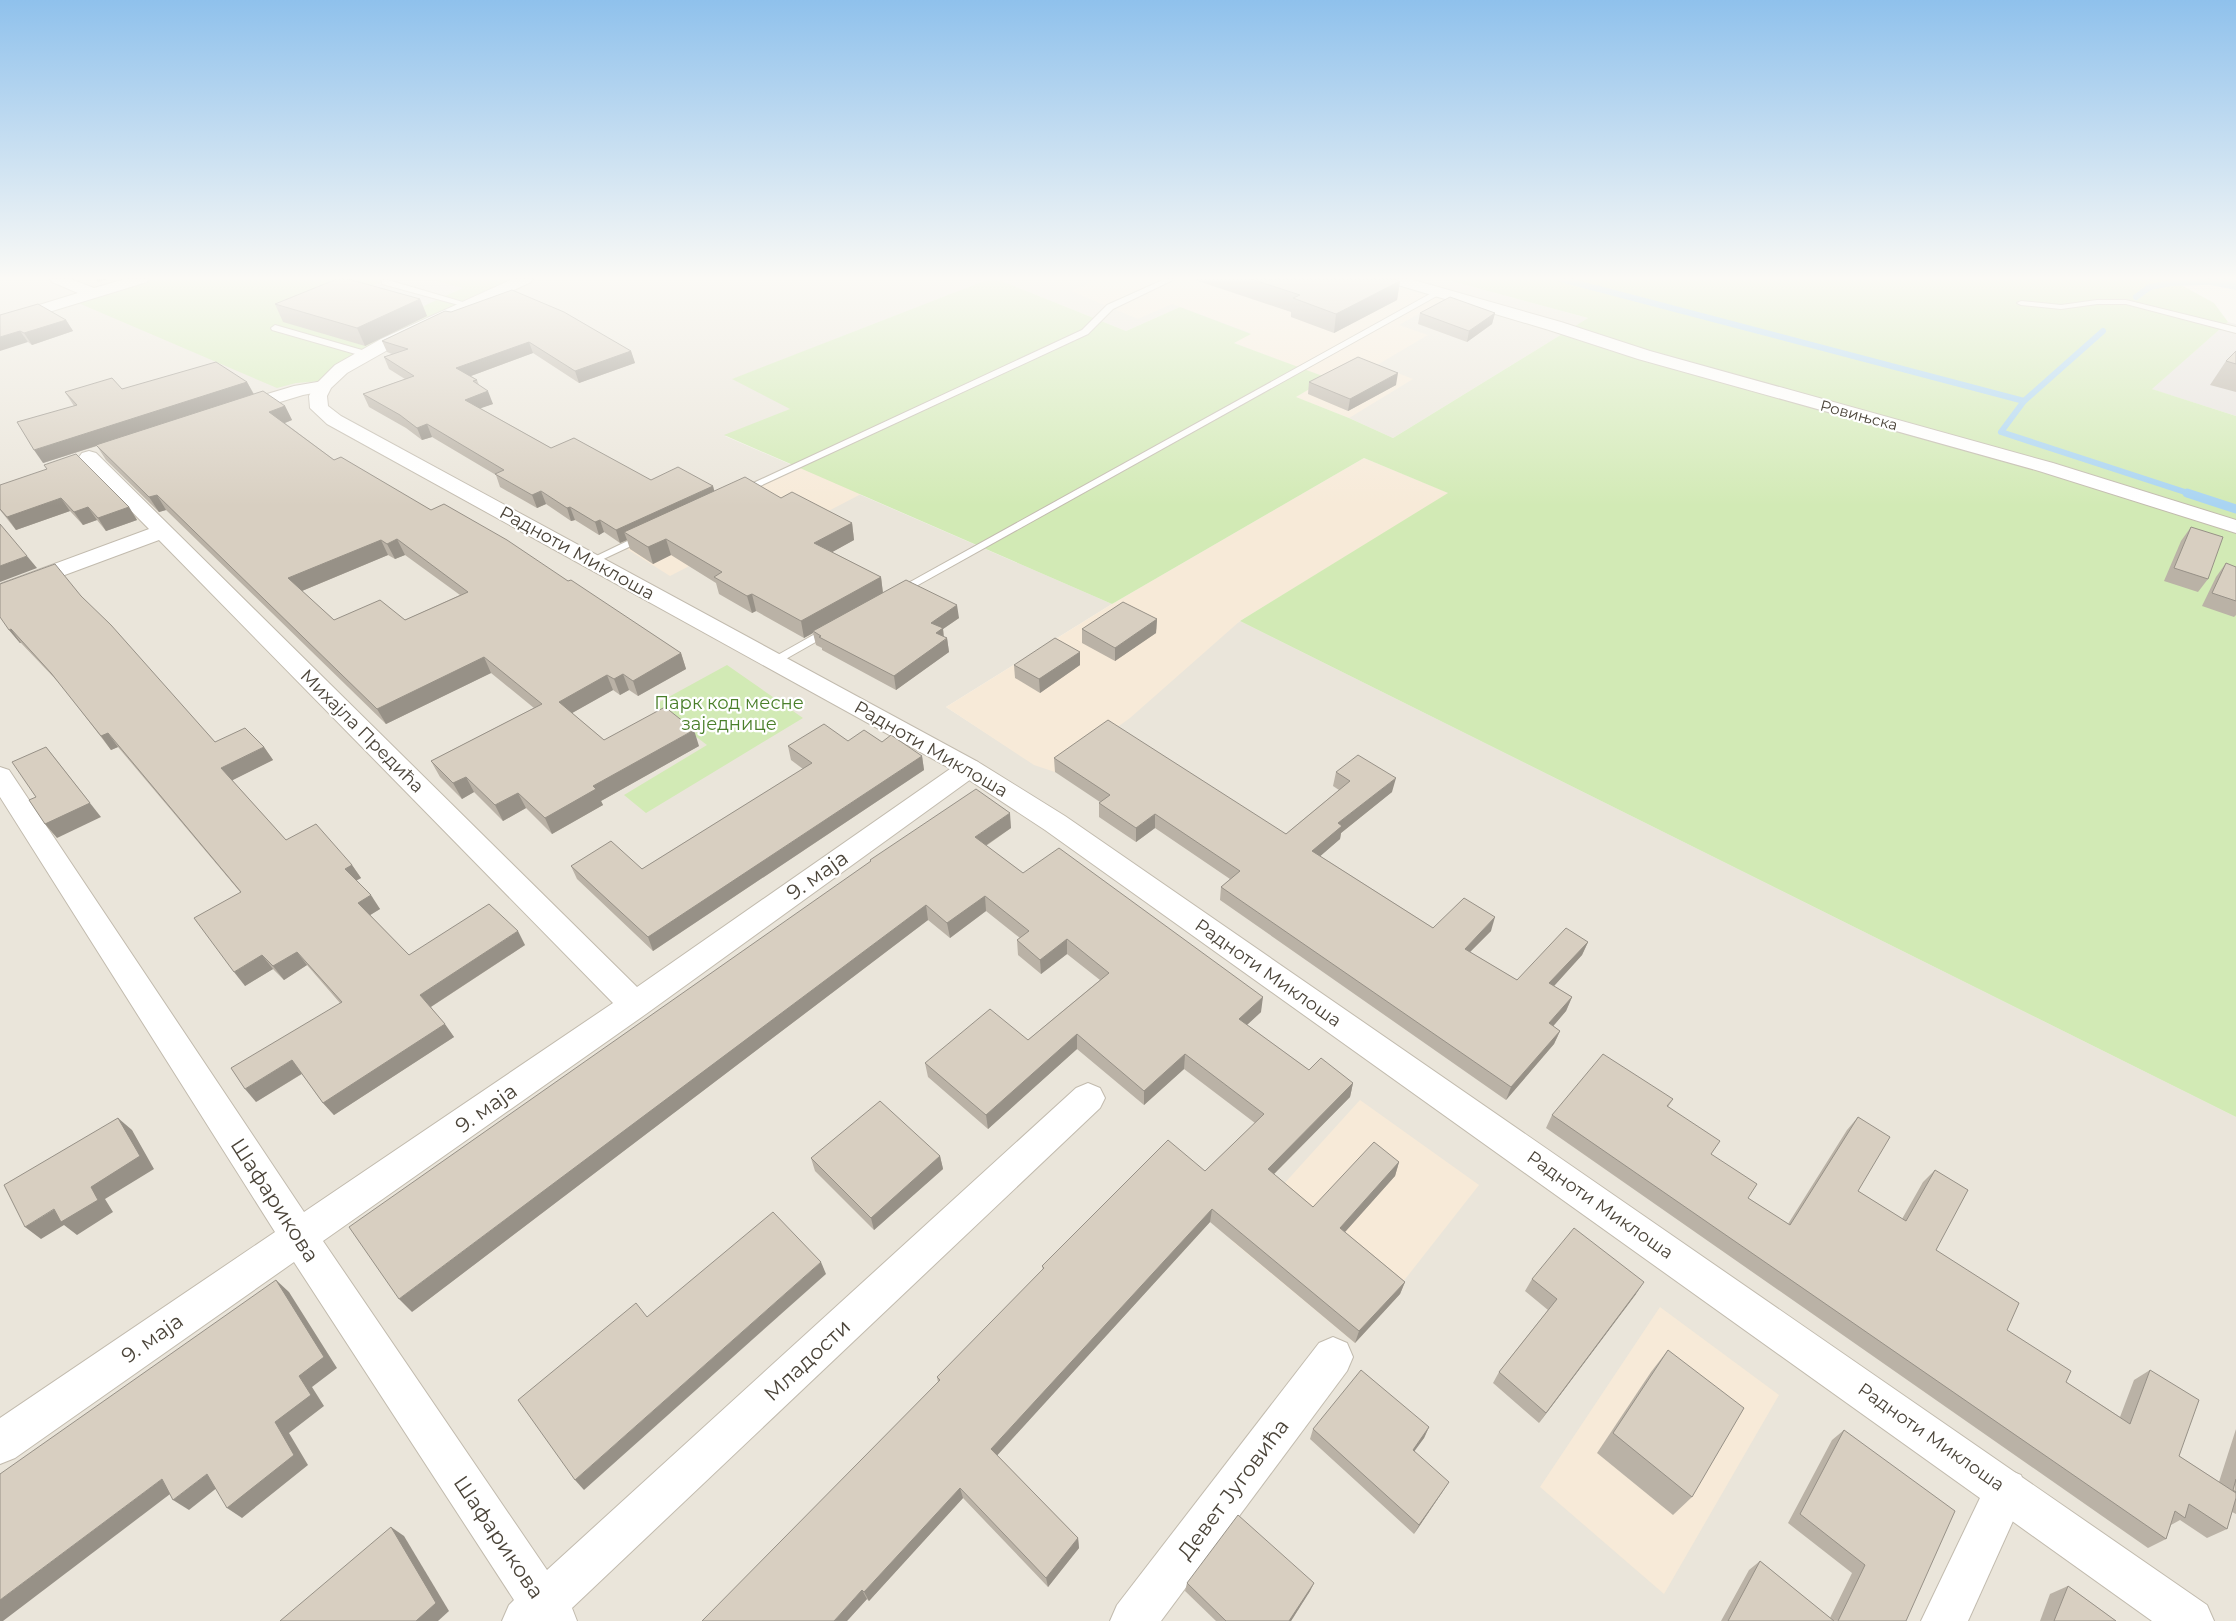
<svg xmlns="http://www.w3.org/2000/svg" width="2236" height="1621" font-family="Montserrat,sans-serif">
<rect width="100%" height="100%" fill="#f6f3ec"/>
<g fill="#eae5da">
<path d="M0 279H989L733 379 791 409 725 436 1112 604 946 707 1034 764 1240 621 2236 1117V1621H0Z"/>
<path d="M997 279H1444L1588 318 1393 438 1349 418 1327 378 1234 343 1180 307 1126 331Z"/>
</g>
<g fill="#f7ead8">
<path d="M1099 279H1371L1443 300 1399 325 1428 335 1377 365 1413 379 1349 418 1295 397 1327 378 1234 343 1250 333 1172 304 1138 319 1071 291Z"/>
<path d="M1364 458 1449 493 1240 621 1130 718 1055 772 1034 765 946 707 1112 604Z"/>
<path d="M803 463 863 493 752 551 736 542 670 576 627 549Z"/>
<path d="M1360 1100 1479 1185 1355 1343 1232 1241Z"/>
<path d="M1660 1307 1779 1395 1664 1594 1540 1487Z"/>
</g>
<path fill="#e6e2dd" d="M2228 322 2236 324V416L2151 389Z"/>
<g fill="#d2eab5">
<path d="M155 279H519L382 343 321 381 296 383 277 388 76 302Z"/>
<path d="M989 279H997L1126 331 1180 307 1251 334 1234 343 1328 378 1296 397 1349 418 1393 438 1588 318 1444 279H2170L2214 303 2228 322 2152 389 2236 416V1117L1240 621 1448 493 1364 458 1112 604 724 435 790 409 732 379Z"/>
<path d="M727 665 803 718 646 813 624 795 707 745 654 705Z"/>
</g>
<path fill="#e5e3e0" d="M388 279H429L463 288 415 310 355 293Z"/>
<path fill="#a9d4f2" d="M2198 279H2236V290L2195 282Z"/>
<g fill="none" stroke-linecap="round" stroke-linejoin="round">
<g stroke="#a9d4f2" stroke-width="6">
<path d="M1561 279 2024 401 2103 331"/>
<path d="M2136 297 2150 287 2171 283 2236 281"/>
<path d="M2024 401 2001 432 2191 494"/>
</g>
<path stroke="#a9d4f2" stroke-width="9" d="M2187 493 2236 509"/>
<defs>
<g id="service">
<path d="M1165 279H1175L1113 309 1088 334 745 493 741 494 736 491 1082 330 1107 305Z"/>
<path d="M382 280H388L473 305 466 307 382 284Z"/>
<path d="M1437 290 1444 292 902 594H894L892 592Z"/>
<path d="M2097 300H2126L2236 327V333L2126 304H2097L2061 309 2021 305 2017 303 2021 301 2061 305Z"/>
<path d="M275 325 369 352 370 354 366 357 272 330 271 328Z"/>
<path d="M644 533 648 534V538L595 563H587L586 561Z"/>
<path d="M831 625 835 627 837 629 835 631 777 664H769L767 661Z"/>
</g>
<g id="minor">
<path d="M50 279H71L94 288 125 279H149L147 282 0 327V317L78 293 52 282Z"/>
<path d="M1386 279H1410L1561 322 1650 351 2053 463 2236 520V533L2039 471 1638 359 1549 330 1388 282Z"/>
<path d="M323 381 329 382 332 386 329 390 303 395 237 415 230 413 228 409 230 405 294 386Z"/>
<path d="M89 451 96 453 637 987 960 762 969 759 978 762 982 768 978 774 646 1014 323 1241 547 1570 1076 1088 1088 1083 1100 1088 1105 1098 1100 1108 572 1608 577 1621H502L509 1605 514 1600 294 1262 15 1458 0 1464V1418L275 1232 0 797V767L9 770 304 1212 613 1003 159 540 0 599V584L149 529 82 461 79 457 82 453Z"/>
<path d="M1333 1337 1347 1343 1353 1357 1347 1371 1161 1621H1110L1117 1605 1319 1343Z"/>
<path d="M2006 1469 2021 1475 2027 1490 1968 1621H1921L1991 1475Z"/>
</g>
<path id="tertiary" d="M513 279H533L531 282 393 347 347 373 331 388 327 396 328 406 341 416 978 762 1065 816 2207 1605 2214 1621H2152L1045 830 960 774 327 424 310 408 309 396 314 386 335 365 381 339Z"/>
</defs>
<use href="#service" stroke="#c2bbae" stroke-width="2"/>
<use href="#minor" stroke="#c2bbae" stroke-width="2"/>
<use href="#tertiary" stroke="#c2bbae" stroke-width="2"/>
<use href="#service" fill="#fff" fill-rule="evenodd"/>
<use href="#minor" fill="#fff" fill-rule="evenodd"/>
<use href="#tertiary" fill="#fff" fill-rule="evenodd"/>
</g>
<g fill="#bab2a6" fill-rule="evenodd">
<path d="M1192 279H1393L1400 281 1397 300 1334 333 1291 317V312Z"/>
<path d="M420 299 427 316 365 346 283 322 275 304Z"/>
<path d="M445 311 631 351 635 363 579 383 533 353 471 376 477 380 479 385 493 404 480 408 551 448 651 480 713 486 714 491 781 498 852 523 854 540 832 552 881 577 883 593 959 618 943 629 944 637 947 638 949 652 896 690 822 650V648L816 645 813 633 804 638 756 611 752 613 719 594 716 583 671 555 653 564 630 549 627 540 620 543 604 532 599 535 575 520 571 521 546 504 537 508 500 487 496 475 432 437 422 440 406 428 369 407 363 394 405 379 389 369 384 357 392 354 387 352 382 341Z"/>
<path d="M1420 313H1495L1492 324 1467 342 1418 324Z"/>
<path d="M0 315 66 320 73 331 32 345 28 342Z"/>
<path d="M2236 351V392L2210 385 2226 361Z"/>
<path d="M247 382 254 394 285 406 292 420 285 423 334 460 568 581 681 653 686 669 638 696 629 690 620 695 613 690 572 713 604 740 699 746 601 801 603 805 552 834 526 808 503 821 474 792 462 799 440 777 431 761 534 708 491 673 386 724 166 510 159 512 106 460 97 446 43 463 74 406 65 392ZM388 555 395 559 405 555 460 595 405 620H334L302 591Z"/>
<path d="M1309 382 1396 385 1348 411 1308 394Z"/>
<path d="M0 485 129 507 137 520 106 531 97 520 83 525 70 511 16 530 0 510Z"/>
<path d="M2191 527 2208 579 2198 592 2164 581 2181 541Z"/>
<path d="M2226 563 2236 567V615L2234 617 2202 606 2216 577Z"/>
<path d="M81 596 215 742 264 747 273 760 232 780 286 840 352 865 361 878 356 881 380 909 370 915 409 955 525 945 431 1007 454 1037 334 1115 323 1103 302 1074 256 1102 340 1003 307 965 284 980 273 969 245 986 241 893 118 747 111 750 62 686 21 643H20L9 630Z"/>
<path d="M1157 619 1156 633 1115 661 1082 643V629Z"/>
<path d="M1080 652V665L1040 693 1015 678 1014 665Z"/>
<path d="M848 741 882 742 922 756 924 770 653 951 577 879 571 866 642 869 803 769 791 760 788 746Z"/>
<path d="M1054 758 1286 834 1339 790 1333 786 1336 772 1392 792 1341 833 1340 839 1320 856 1433 928 1491 931 1470 952 1517 980 1588 942 1582 955 1554 986 1572 997 1566 1011 1553 1026 1560 1031 1554 1044 1506 1100 1220 900 1221 887 1230 879 1155 828 1136 842 1099 817V803L1100 802 1055 772Z"/>
<path d="M1011 828 986 846 1023 873 1261 1012 1247 1025 1309 1070 1353 1083 1350 1097 1274 1174 1313 1207 1399 1162 1395 1176 1345 1232 1405 1282 1400 1294 1355 1343 1210 1222 997 1455 1078 1538 1079 1548 1048 1587 963 1498 869 1601 867 1599 847 1621 938 1382 937 1377 1043 1270 1042 1266 1205 1171 1255 1123 1184 1069 1144 1105 1077 1049 988 1129 928 1077 925 1063 1028 1040 1100 980 1067 954 1041 974 1018 955 1017 940 1020 938 986 911 950 938 928 920 412 1312 870 862V860Z"/>
<path d="M1673 1099 1668 1107 1711 1154 1748 1198 1788 1224 1847 1130 1858 1117V1191L1902 1219 1923 1182 1935 1170 1936 1250 2007 1330 2066 1382 2120 1417 2134 1380 2150 1370 2179 1456 2219 1482 2236 1429V1514L2232 1512 2227 1529 2207 1538 2180 1520 2171 1525 2166 1539 2148 1548 1546 1128 1552 1115Z"/>
<path d="M940 1156 943 1169 874 1230 815 1171 811 1158Z"/>
<path d="M1532 1279 1636 1294 1539 1423 1493 1383 1499 1372 1548 1310 1525 1291Z"/>
<path d="M1668 1350 1692 1497 1673 1515 1597 1453 1651 1372Z"/>
<path d="M1429 1427 1424 1438 1414 1451 1443 1491 1414 1534 1310 1439 1313 1429Z"/>
<path d="M1844 1430 1906 1621H1721L1749 1570 1760 1561 1830 1618 1852 1573 1788 1523 1832 1440Z"/>
<path d="M1187 1583H1314L1310 1591 1291 1621H1216L1185 1591Z"/>
<path d="M2068 1586 2116 1621H2040L2050 1594Z"/>
</g>
<g fill="#979187">
<path d="M96 279H110L98 282Z"/>
<path d="M1400 281 1397 300 1334 333 1336 314Z"/>
<path d="M420 299 427 316 365 346 357 328Z"/>
<path d="M1495 313 1492 324 1467 342 1469 331Z"/>
<path d="M66 320 73 331 32 345 24 333Z"/>
<path d="M20 331 28 342 0 351V337Z"/>
<path d="M529 342 533 353 460 380 456 368Z"/>
<path d="M631 351 635 363 579 383 575 371Z"/>
<path d="M1398 373 1396 385 1348 411 1350 399Z"/>
<path d="M247 382 254 395 43 463 34 450Z"/>
<path d="M488 391 493 404 470 412 465 400Z"/>
<path d="M285 406 292 420 277 426 269 412Z"/>
<path d="M427 424 432 437 422 440 417 428Z"/>
<path d="M713 486 716 498 624 532 627 540 620 543 616 530Z"/>
<path d="M541 491 546 504 537 508 532 495Z"/>
<path d="M157 495 166 510 159 512 149 497Z"/>
<path d="M61 498 70 511 16 530 7 517Z"/>
<path d="M88 507 97 520 83 525 74 512Z"/>
<path d="M129 507 137 520 106 531 98 518Z"/>
<path d="M570 507 575 520 571 521 567 508Z"/>
<path d="M600 520 604 532 599 535 595 522Z"/>
<path d="M852 523 854 540 818 560 814 543Z"/>
<path d="M397 539 405 555 395 559 387 544Z"/>
<path d="M666 539 671 555 653 564 648 547Z"/>
<path d="M381 540 388 555 297 593 288 578Z"/>
<path d="M27 556 37 568 0 582V566Z"/>
<path d="M881 577 883 594 813 631V633L804 638 801 621Z"/>
<path d="M752 594 756 611 752 613 747 596Z"/>
<path d="M957 605 959 618 943 629 944 641 947 638 949 652 896 690 894 676 931 623Z"/>
<path d="M1157 619 1156 633 1115 661V648Z"/>
<path d="M11 629 21 643H20L9 630Z"/>
<path d="M1080 652V665L1040 693 1039 679Z"/>
<path d="M681 653 686 669 638 696 633 681Z"/>
<path d="M484 657 491 673 386 724 377 709Z"/>
<path d="M623 674 629 690 620 695 614 679Z"/>
<path d="M607 675 613 690 565 717 559 702Z"/>
<path d="M694 730 699 746 601 801 603 805 552 834 545 818 593 786Z"/>
<path d="M108 733 118 747 111 750 101 736Z"/>
<path d="M46 747 101 817 57 838 45 824Z"/>
<path d="M264 747 273 760 231 781 221 768Z"/>
<path d="M922 756 924 770 653 951 648 937Z"/>
<path d="M466 777 474 792 462 799 453 783Z"/>
<path d="M1396 778 1392 792 1341 833 1340 839 1310 865 1312 851 1338 823Z"/>
<path d="M518 793 526 808 503 821 495 805Z"/>
<path d="M1010 813 1011 828 976 852 975 837Z"/>
<path d="M1155 814V828L1136 842V828Z"/>
<path d="M352 865 361 878 353 882 345 869Z"/>
<path d="M371 895 380 909 367 917 358 903Z"/>
<path d="M985 896 986 911 950 938 947 923Z"/>
<path d="M926 905 928 920 412 1312 399 1299Z"/>
<path d="M1495 917 1491 931 1460 962 1465 949Z"/>
<path d="M518 931 525 945 429 1008 420 995Z"/>
<path d="M1067 939V954L1041 974 1040 960Z"/>
<path d="M1588 942 1582 955 1544 997 1549 983Z"/>
<path d="M297 952 307 965 284 980 273 966Z"/>
<path d="M262 955 273 969 245 986 234 972Z"/>
<path d="M1263 997 1261 1012 1237 1034 1239 1019Z"/>
<path d="M1572 997 1566 1011 1544 1037 1549 1023Z"/>
<path d="M445 1024 454 1037 334 1115 323 1103Z"/>
<path d="M1560 1031 1554 1044 1506 1100 1511 1087Z"/>
<path d="M1077 1034V1049L988 1129 986 1115Z"/>
<path d="M1185 1054 1184 1069 1144 1105V1091Z"/>
<path d="M292 1060 303 1073 256 1102 245 1089Z"/>
<path d="M1353 1083 1350 1097 1265 1183 1268 1169Z"/>
<path d="M118 1118 132 1130 154 1169 105 1199 113 1212 77 1235 64 1225 41 1239 25 1227 91 1187Z"/>
<path d="M940 1156 943 1169 874 1230 871 1218Z"/>
<path d="M1399 1162 1395 1176 1336 1242 1340 1228Z"/>
<path d="M1212 1209 1210 1222 993 1460 991 1449Z"/>
<path d="M821 1262 826 1274 584 1490 575 1480Z"/>
<path d="M276 1280 289 1292 337 1368 312 1387 324 1406 289 1433 308 1465 242 1518 227 1508 275 1422 299 1376Z"/>
<path d="M1405 1282 1400 1294 1355 1343 1359 1331Z"/>
<path d="M1644 1282 1636 1294 1539 1423 1546 1413Z"/>
<path d="M1429 1427 1424 1438 1408 1460 1413 1450Z"/>
<path d="M207 1474 223 1483 189 1510 173 1500Z"/>
<path d="M162 1479 178 1488 3 1621H0V1600Z"/>
<path d="M1449 1482 1443 1491 1414 1534 1419 1525Z"/>
<path d="M960 1488 963 1498 869 1601 864 1592Z"/>
<path d="M391 1527 404 1536 449 1611 438 1621H416Z"/>
<path d="M1078 1538 1079 1548 1048 1587 1046 1578Z"/>
<path d="M1314 1583 1310 1591 1291 1621H1289Z"/>
<path d="M862 1590 867 1599 847 1621H834Z"/>
</g>
<g fill="#d8cfc1" stroke="#979187" fill-rule="evenodd">
<path d="M337 279H348L420 299 357 328 275 304Z"/>
<path d="M1251 279H1393L1400 281 1336 314 1293 298 1300 295Z"/>
<path d="M512 290 564 312 631 351 575 371 529 342 456 368 477 380 473 381 488 391 465 400 551 448 574 438 651 480 678 467 713 486 616 530 600 520 595 522 570 507 567 508 541 491 532 495 495 474 504 470 427 424 417 428 400 415 363 394 414 376 384 357 408 349 382 341 445 311 451 312Z"/>
<path d="M1450 297 1495 313 1469 331 1420 313Z"/>
<path d="M38 304 66 320 24 333 20 331 0 337V315Z"/>
<path d="M2236 351V364L2226 361Z"/>
<path d="M1358 357 1398 373 1350 399 1309 382Z"/>
<path d="M216 362 247 382 34 450 17 422 77 405 65 392 112 378 122 389Z"/>
<path d="M263 391 285 406 269 412 334 460 341 457 431 510 444 504 507 540 568 581 571 580 681 653 633 681 623 674 614 679 607 675 559 702 604 740 665 707 694 730 593 786 596 789 545 818 518 793 495 805 466 777 453 783 431 761 542 704 484 657 377 709 157 495 149 497 96 445ZM397 539 468 592 405 620 380 600 334 620 288 578 381 540 387 544Z"/>
<path d="M76 454 129 507 98 518 88 507 74 512 61 498 7 517 0 509V485L47 469 44 465Z"/>
<path d="M745 477 781 498 792 492 852 523 814 543 881 577 801 621 752 594 747 596 714 577 722 572 666 539 648 547 624 532Z"/>
<path d="M0 524 27 556 0 566Z"/>
<path d="M2191 527 2223 537 2208 579 2174 568Z"/>
<path d="M2226 563 2236 567V601L2212 593Z"/>
<path d="M55 564 81 596 111 625 215 742 245 728 264 747 221 768 286 840 316 824 352 865 345 869 371 895 358 903 409 955 489 904 518 931 420 995 445 1024 323 1103 292 1060 245 1089 231 1068 342 1002 297 952 273 966 262 955 234 972 194 918 241 892 108 733 101 736 51 673 11 629 9 630 0 617V584Z"/>
<path d="M906 580 957 605 931 623 943 628 936 633 947 638 894 676 819 637 821 636 813 631Z"/>
<path d="M1123 602 1157 619 1115 648 1082 629Z"/>
<path d="M1055 638 1080 652 1039 679 1014 665Z"/>
<path d="M1108 720 1286 834 1350 781 1336 772 1358 755 1396 778 1338 823 1342 826 1312 851 1433 928 1464 898 1495 917 1465 949 1517 980 1566 928 1588 942 1549 983 1572 997 1549 1023 1560 1031 1511 1087 1221 887 1240 871 1155 814 1136 828 1099 803 1110 795 1054 758Z"/>
<path d="M824 724 848 741 864 730 882 742 891 735 922 756 648 937 571 866 611 841 642 869 812 763 788 746Z"/>
<path d="M46 747 90 803 45 824 29 800 36 797 12 762Z"/>
<path d="M976 789 1010 813 975 837 1023 873 1059 848 1263 997 1239 1019 1309 1070 1321 1058 1353 1083 1268 1169 1313 1207 1374 1142 1399 1162 1340 1228 1405 1282 1359 1331 1212 1209 991 1449 1078 1538 1046 1578 960 1488 864 1592 862 1590 834 1621H702L940 1380 937 1377 1044 1268 1042 1266 1168 1140 1205 1171 1264 1114 1185 1054 1144 1091 1077 1034 986 1115 925 1063 990 1009 1028 1040 1109 973 1067 939 1040 960 1017 940 1029 931 985 896 947 923 926 905 399 1299 349 1227 871 861 870 860Z"/>
<path d="M1603 1054 1673 1099 1667 1106 1720 1141 1711 1154 1757 1184 1748 1198 1790 1225 1858 1117 1890 1137 1858 1191 1906 1221 1935 1170 1968 1190 1936 1250 2019 1303 2007 1330 2071 1371 2066 1382 2130 1424 2150 1370 2199 1400 2179 1456 2236 1493V1498L2227 1529 2189 1504 2185 1518 2175 1511 2166 1539 1552 1115Z"/>
<path d="M880 1101 940 1156 871 1218 811 1158Z"/>
<path d="M118 1118 140 1156 91 1187 98 1200 61 1222 54 1209 25 1227 4 1185Z"/>
<path d="M773 1212 821 1262 575 1480 518 1400 636 1303 647 1317Z"/>
<path d="M1574 1228 1644 1282 1546 1413 1499 1372 1557 1299 1532 1279Z"/>
<path d="M276 1280 324 1357 299 1376 311 1395 275 1422 294 1455 227 1508 207 1474 173 1500 162 1479 0 1600V1474Z"/>
<path d="M1668 1350 1744 1408 1692 1497 1613 1433Z"/>
<path d="M1361 1370 1429 1427 1413 1450 1449 1482 1419 1525 1313 1429Z"/>
<path d="M1844 1430 1955 1511 1906 1621H1838L1865 1565 1800 1514Z"/>
<path d="M2236 1479V1492L2233 1490Z"/>
<path d="M1238 1515 1314 1583 1289 1621H1226L1187 1583Z"/>
<path d="M391 1527 436 1603 416 1621H280Z"/>
<path d="M1760 1561 1834 1621H1728Z"/>
<path d="M2068 1586 2116 1621H2054Z"/>
</g>
<linearGradient id="sky" x2="0" y2="1"><stop stop-color="#8fc1ec"/><stop offset="0.55" stop-color="#fbfaf6"/><stop offset="1" stop-color="#fbfaf6" stop-opacity="0"/></linearGradient>
<rect width="2236" height="506" fill="url(#sky)"/>
<g text-anchor="middle" dominant-baseline="central" stroke-width="4.5" stroke-linejoin="round" paint-order="stroke">
<g font-size="15" fill="#4b4439" stroke="#fff">
<text transform="translate(1859 415) rotate(15)">Ровињска</text>
</g>
<g font-size="18" fill="#4b4439" stroke="#fff">
<text transform="translate(577 553) rotate(29)">Радноти Миклоша</text>
<text transform="translate(362 731) rotate(45)">Михајла Предића</text>
<text transform="translate(931 749) rotate(30)">Радноти Миклоша</text>
<text transform="translate(1268 973) rotate(35)">Радноти Миклоша</text>
<text transform="translate(1600 1205) rotate(35)">Радноти Миклоша</text>
<text transform="translate(1931 1437) rotate(35)">Радноти Миклоша</text>
</g>
<g font-size="18" fill="#4a7f2a" stroke="#fff">
<text x="729" y="703">Парк код месне<tspan x="729" dy="21">заједнице</tspan></text>
</g>
<g font-size="21" fill="#4b4439" stroke="#fff">
<text transform="translate(817 875) rotate(-35)">9. маја</text>
<text transform="translate(486 1108) rotate(-35)">9. маја</text>
<text transform="translate(275 1200) rotate(57)">Шафарикова</text>
<text transform="translate(152 1338) rotate(-35)">9. маја</text>
<text transform="translate(807 1360) rotate(-43)">Младости</text>
<text transform="translate(1233 1489) rotate(-53)">Девет Југовића</text>
<text transform="translate(499 1537) rotate(56)">Шафарикова</text>
</g>
</g>
</svg>
